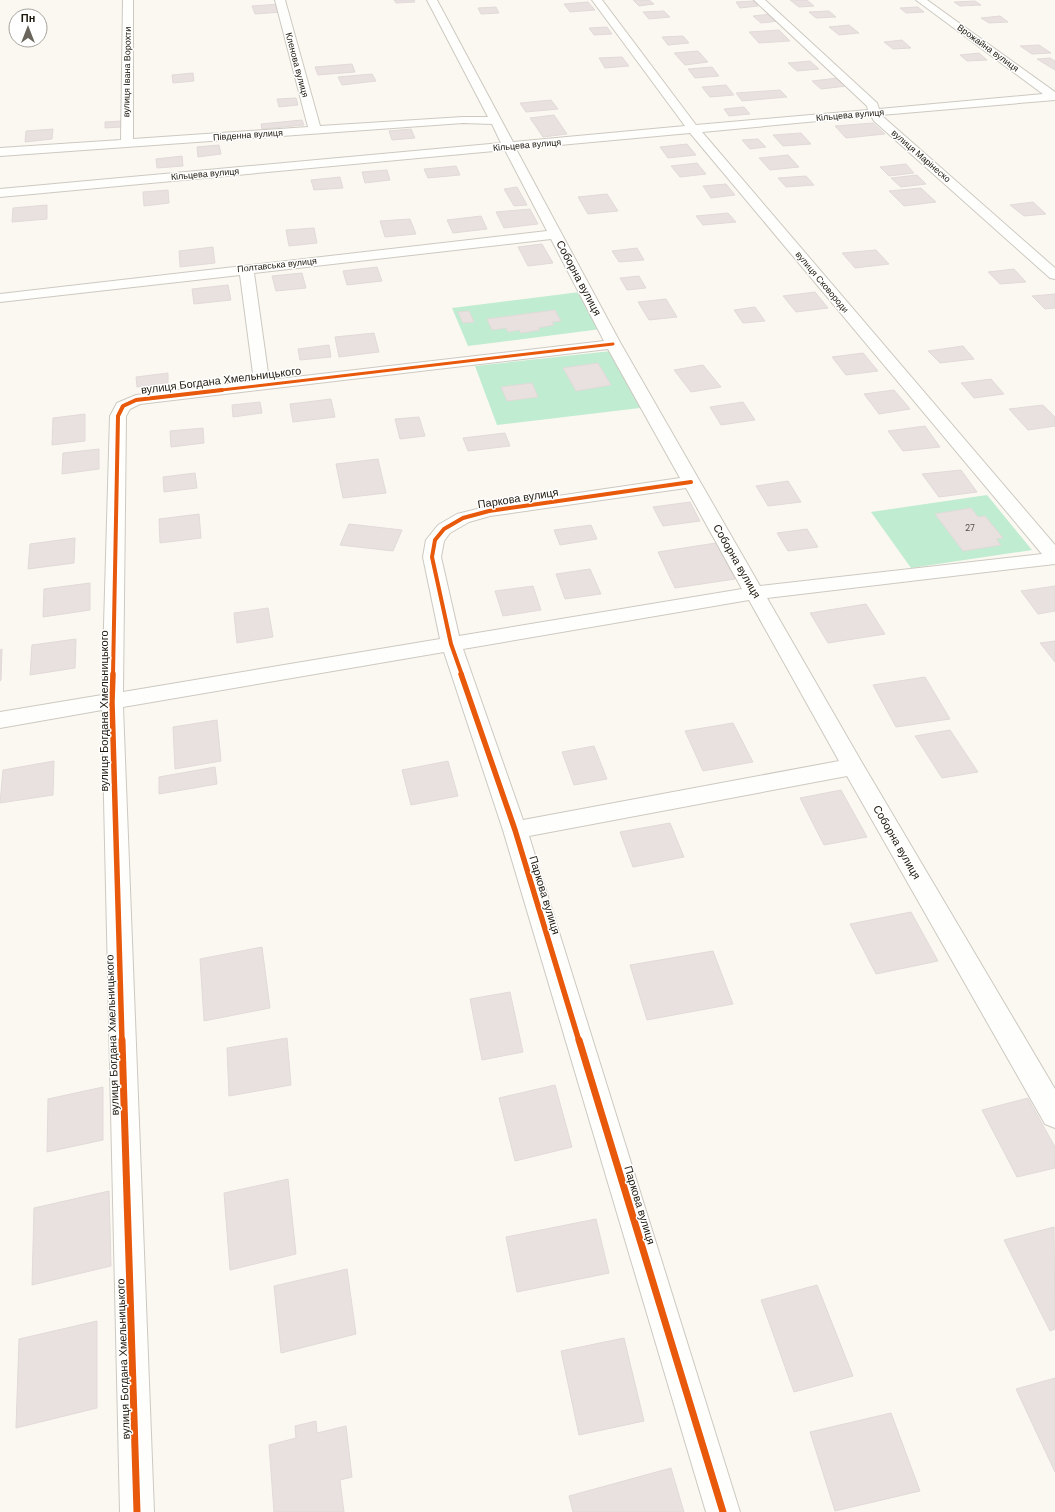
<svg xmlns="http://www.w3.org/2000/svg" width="1055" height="1512" font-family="'DM Sans',sans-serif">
<rect width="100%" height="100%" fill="#fbf8f1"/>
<g fill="#c0ecd1">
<path d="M580 292 601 329 468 346 452 308Z"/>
<path d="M611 351 640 408 497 425 475 366Z"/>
<path d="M987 495 1032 550 911 568 871 512Z"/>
</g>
<g fill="#e9e1e0" stroke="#e2dad9">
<path d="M394 0H414L415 2 396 3Z"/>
<path d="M633 0H649L654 4 639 6Z"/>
<path d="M790 0H807L814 6 799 7Z"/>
<path d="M753 1 758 6 740 8 736 2Z"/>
<path d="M975 1 981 5 960 6 954 2Z"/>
<path d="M588 2 595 10 570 12 564 4Z"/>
<path d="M279 4 282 12 255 14 252 6Z"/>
<path d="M496 7 499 13 481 14 478 8Z"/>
<path d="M918 7 924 12 906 13 900 8Z"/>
<path d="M664 11 670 17 649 19 643 12Z"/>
<path d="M829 11 836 17 816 18 809 12Z"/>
<path d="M771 14 779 21 761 23 753 16Z"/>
<path d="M1000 16 1008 22 989 23 981 18Z"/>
<path d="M849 25 859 33 839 35 829 27Z"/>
<path d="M607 27 612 34 594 35 589 28Z"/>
<path d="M779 30 790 41 759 43 749 32Z"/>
<path d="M683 36 689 43 668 45 662 37Z"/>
<path d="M902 40 911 48 893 49 884 42Z"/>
<path d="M1039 45 1051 53 1032 54 1020 46Z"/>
<path d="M698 51 708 62 685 65 674 53Z"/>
<path d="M979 53 987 60 967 61 960 55Z"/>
<path d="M622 57 629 66 605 68 599 58Z"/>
<path d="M1050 58 1055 61V70L1037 59Z"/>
<path d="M810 61 819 69 797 71 788 63Z"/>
<path d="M352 64 355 72 318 75 315 67Z"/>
<path d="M712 67 719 76 695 78 688 69Z"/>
<path d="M193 73 194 81 173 83 172 75Z"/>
<path d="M372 74 376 81 342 85 338 77Z"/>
<path d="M838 78 847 86 821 89 812 81Z"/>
<path d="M726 85 734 95 710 97 702 87Z"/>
<path d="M780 90 787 97 742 101 736 93Z"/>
<path d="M296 98 298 105 279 107 277 99Z"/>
<path d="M551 100 558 109 526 112 520 103Z"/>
<path d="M744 107 750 114 729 116 724 109Z"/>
<path d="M554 115 567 134 543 137 530 118Z"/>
<path d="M302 120 304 125 262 129 261 124Z"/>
<path d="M121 121 122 127 105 128V122Z"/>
<path d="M873 123 885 134 846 138 835 126Z"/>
<path d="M53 129 52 139 25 142 26 131Z"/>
<path d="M411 129 415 138 392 140 389 131Z"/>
<path d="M801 133 811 144 783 146 773 135Z"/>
<path d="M758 139 766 147 750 149 742 140Z"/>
<path d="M687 144 696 155 668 158 660 147Z"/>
<path d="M219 145 221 154 198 157 197 147Z"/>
<path d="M788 155 799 167 770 170 759 158Z"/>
<path d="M182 156 183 166 157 168 156 159Z"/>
<path d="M697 163 706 174 680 177 671 166Z"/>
<path d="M906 164 914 173 889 176 880 167Z"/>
<path d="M456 166 460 175 428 178 424 169Z"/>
<path d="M387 170 390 180 365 183 362 172Z"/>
<path d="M917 175 926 184 901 187 891 178Z"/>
<path d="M806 176 814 185 786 187 778 178Z"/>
<path d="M340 177 343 188 314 190 311 180Z"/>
<path d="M726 184 735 195 711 198 703 186Z"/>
<path d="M517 187 527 205 514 206 504 189Z"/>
<path d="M921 188 936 202 904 206 889 191Z"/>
<path d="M168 190 169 203 144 206 143 192Z"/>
<path d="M607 194 618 211 588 214 578 197Z"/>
<path d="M1033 202 1046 214 1024 216 1010 205Z"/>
<path d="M47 205V219L12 222 13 208Z"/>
<path d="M530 209 538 224 504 228 496 212Z"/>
<path d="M728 213 736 222 703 225 696 216Z"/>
<path d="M481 216 487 229 453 233 447 220Z"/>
<path d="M410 219 416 234 385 237 380 221Z"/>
<path d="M314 228 317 243 289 246 286 230Z"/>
<path d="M542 244 553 263 528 266 518 247Z"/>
<path d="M213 247 215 263 180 267 179 251Z"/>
<path d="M637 248 644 260 619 262 612 251Z"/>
<path d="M876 250 889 264 855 268 842 253Z"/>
<path d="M377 267 382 281 347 285 343 271Z"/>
<path d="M1014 269 1026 282 1000 284 988 272Z"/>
<path d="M302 273 306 288 276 291 272 276Z"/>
<path d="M639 276 646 288 627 290 620 278Z"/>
<path d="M228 285 231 300 194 304 192 289Z"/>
<path d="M815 292 828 308 796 312 783 296Z"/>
<path d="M1055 294V308L1045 309 1032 296Z"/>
<path d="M666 299 677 317 649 320 638 302Z"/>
<path d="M755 307 765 321 743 323 734 310Z"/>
<path d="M555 310 561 321 552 322 554 325 538 328 540 330 521 333 519 330 508 332 506 328 492 330 487 319Z"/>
<path d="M469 311 474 322 463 323 458 312Z"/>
<path d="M374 333 379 352 339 357 335 337Z"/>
<path d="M329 345 331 357 300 360 298 349Z"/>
<path d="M963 346 974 359 940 363 928 351Z"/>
<path d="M863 353 878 371 846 375 832 357Z"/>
<path d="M598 363 611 385 576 391 563 368Z"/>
<path d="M703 365 721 387 691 392 674 370Z"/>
<path d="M168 373V383L137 387 136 377Z"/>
<path d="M991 379 1004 394 974 398 961 383Z"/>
<path d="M532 383 538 397 507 401 501 387Z"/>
<path d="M894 390 910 409 879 414 864 394Z"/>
<path d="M331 399 335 417 293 422 290 404Z"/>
<path d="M260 402 262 413 233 417 232 405Z"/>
<path d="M743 402 755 420 721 425 710 407Z"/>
<path d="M1043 405 1055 417V426L1028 430 1009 409Z"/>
<path d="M85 414V441L52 445 53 418Z"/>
<path d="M419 417 425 436 400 439 395 419Z"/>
<path d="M925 426 940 447 903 451 888 431Z"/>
<path d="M203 428 204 443 171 447 170 431Z"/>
<path d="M505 433 510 446 468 451 463 438Z"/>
<path d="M99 449V469L62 474 63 453Z"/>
<path d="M378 459 386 493 343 498 336 464Z"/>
<path d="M961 470 977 492 939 497 922 474Z"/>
<path d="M195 473 197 488 164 492 163 477Z"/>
<path d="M788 481 801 502 768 506 756 486Z"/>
<path d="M690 502 700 521 663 526 653 507Z"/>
<path d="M971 508 978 517 985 516 1003 538 996 539 1001 545 963 551 935 514Z"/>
<path d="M199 514 201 538 160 543 159 519Z"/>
<path d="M349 524 402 530 393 551 340 545Z"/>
<path d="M591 525 597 539 560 545 554 530Z"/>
<path d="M807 529 818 547 788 551 777 533Z"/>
<path d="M75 538 74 563 28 569 30 544Z"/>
<path d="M716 543 735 579 675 588 658 552Z"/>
<path d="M590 569 601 594 565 599 556 574Z"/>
<path d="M90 583V610L43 617 44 589Z"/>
<path d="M533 586 541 610 503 616 495 591Z"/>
<path d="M1055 586V611L1038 614 1021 591Z"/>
<path d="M866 604 885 634 828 643 810 613Z"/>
<path d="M268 608 273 637 237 643 234 613Z"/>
<path d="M76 639 75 668 30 675 32 645Z"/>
<path d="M1055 641V662L1040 643Z"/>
<path d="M2 649 1 680 0 681V650Z"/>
<path d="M925 677 950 719 896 727 873 685Z"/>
<path d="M217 720 221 761 175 769 173 727Z"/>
<path d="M733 723 753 762 703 771 685 731Z"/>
<path d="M950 730 978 772 942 778 915 736Z"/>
<path d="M594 746 607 779 574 785 562 752Z"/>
<path d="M54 761 53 795 0 803 3 770Z"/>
<path d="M448 761 458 796 411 805 402 770Z"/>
<path d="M215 767 217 784 159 794V777Z"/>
<path d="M841 790 867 837 824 845 800 798Z"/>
<path d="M670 823 684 857 633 867 620 832Z"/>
<path d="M911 912 938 961 876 974 850 924Z"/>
<path d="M262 947 270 1008 204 1021 200 959Z"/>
<path d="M713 951 733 1004 647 1020 630 965Z"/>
<path d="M510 992 523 1052 482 1060 470 999Z"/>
<path d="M287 1038 291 1085 229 1096 227 1048Z"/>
<path d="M555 1085 572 1147 515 1161 499 1098Z"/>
<path d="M103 1087V1140L47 1152 48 1099Z"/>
<path d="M1028 1098 1055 1147V1168L1017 1177 982 1110Z"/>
<path d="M288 1179 296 1254 230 1270 224 1193Z"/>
<path d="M109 1191 111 1266 32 1285 34 1208Z"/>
<path d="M596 1219 609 1273 517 1292 506 1237Z"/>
<path d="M1054 1227 1055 1329 1050 1331 1004 1240Z"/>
<path d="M347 1269 356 1334 281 1353 274 1286Z"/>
<path d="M817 1285 853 1376 794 1392 761 1300Z"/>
<path d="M97 1321V1408L16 1428 19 1339Z"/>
<path d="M624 1338 644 1421 579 1435 561 1351Z"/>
<path d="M1055 1378V1472L1016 1389Z"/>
<path d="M891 1413 920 1491 835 1511 810 1432Z"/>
<path d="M316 1421 317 1433 346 1426 352 1477 340 1480 344 1512H274L269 1445 296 1438 295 1426Z"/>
<path d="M671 1468 684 1512H573L569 1496Z"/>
</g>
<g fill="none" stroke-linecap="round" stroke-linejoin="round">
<defs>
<path id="minor" d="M123 0H133V139L308 127 275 0H285L320 126 463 117H488L427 0H437L513 142 685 126 592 0H602L696 125 868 110 867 106 754 0H765L877 103 879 109 1043 94 916 0H927L1055 92V100L881 115 1055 268V279L1050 278 874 121 871 116 702 132 1055 545V564L767 598 861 761 1055 1089V1128L1045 1124 847 776 529 836 740 1512H706L503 830 444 652 123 707 154 1512H120L102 710 0 728V712L102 695 110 416 117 403 136 395 254 381 240 275 0 302V294L547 231 505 150 0 197V189L501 143 492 124 463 123 0 156V148L121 140ZM690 133 1042 554 760 586 621 344 516 149ZM551 239 604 341 269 380 254 273ZM608 349 680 478 489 506 457 514 438 525 426 540 423 557 440 639 123 692 126 416 130 409 140 404ZM686 488 742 589 459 636 441 557 444 541 450 533 469 522 490 516ZM749 600 839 761 523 820 463 649Z"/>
</defs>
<use href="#minor" stroke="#cdc9c0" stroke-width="2"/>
<use href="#minor" fill="#fefefd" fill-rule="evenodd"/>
<defs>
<path id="cycleway-far3" d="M213 391 613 344"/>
<g id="cycleway-far2">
<path d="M113 675 118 416 123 406 136 400 222 390"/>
<path d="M462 675 451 644 432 557 435 540 444 529 463 518 489 511 691 482"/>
</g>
<g id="cycleway-far1">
<path d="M113 674 112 702 122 1041"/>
<path d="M461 674 515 830 579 1041"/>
</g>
<g id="cycleway">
<path d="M122 1040 137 1512"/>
<path d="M579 1040 723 1512"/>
</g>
</defs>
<use href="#cycleway-far3" stroke="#fff" stroke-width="4.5"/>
<use href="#cycleway-far2" stroke="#fff" stroke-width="6"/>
<use href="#cycleway-far1" stroke="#fff" stroke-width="8"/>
<use href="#cycleway" stroke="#fff" stroke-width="10"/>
<use href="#cycleway-far3" stroke="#e8590c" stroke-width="3"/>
<use href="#cycleway-far2" stroke="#e8590c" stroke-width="4"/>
<use href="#cycleway-far1" stroke="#e8590c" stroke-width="5.5"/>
<use href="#cycleway" stroke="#e8590c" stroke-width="7"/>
</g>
<g text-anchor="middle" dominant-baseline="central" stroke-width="3" stroke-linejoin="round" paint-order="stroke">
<g font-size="9" fill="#1d180d" stroke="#fff">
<text transform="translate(988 48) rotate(36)">Врожайна вулиця</text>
<text transform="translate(297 65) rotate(75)">Кленова вулиця</text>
<text transform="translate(127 72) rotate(-89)">вулиця Івана Ворохти</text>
<text transform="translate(850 115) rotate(-5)">Кільцева вулиця</text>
<text transform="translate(248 135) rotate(-4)">Південна вулиця</text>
<text transform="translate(527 145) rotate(-5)">Кільцева вулиця</text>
<text transform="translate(921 156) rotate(41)">вулиця Марінеско</text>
<text transform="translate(205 174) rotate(-5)">Кільцева вулиця</text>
<text transform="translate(277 265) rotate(-6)">Полтавська вулиця</text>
<text transform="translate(822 282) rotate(50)">вулиця Сковороди</text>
</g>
<g font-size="9" fill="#534e45">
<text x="970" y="528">27</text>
</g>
<g font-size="11" fill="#1d180d" stroke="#fff">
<text transform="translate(579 278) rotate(62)">Соборна вулиця</text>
<text transform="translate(221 380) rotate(-7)">вулиця Богдана Хмельницького</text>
<text transform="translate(518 498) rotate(-9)">Паркова вулиця</text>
<text transform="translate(737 561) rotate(60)">Соборна вулиця</text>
<text transform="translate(104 711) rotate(-90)">вулиця Богдана Хмельницького</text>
<text transform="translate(897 842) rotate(60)">Соборна вулиця</text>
<text transform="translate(545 895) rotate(73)">Паркова вулиця</text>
<text transform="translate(112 1035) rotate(-92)">вулиця Богдана Хмельницького</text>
<text transform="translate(640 1205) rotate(73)">Паркова вулиця</text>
<text transform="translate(123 1359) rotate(-92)">вулиця Богдана Хмельницького</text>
</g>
</g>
<g transform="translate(28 28)"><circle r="19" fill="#ffffff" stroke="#a5a39e"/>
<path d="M0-3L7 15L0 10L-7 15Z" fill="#6b665d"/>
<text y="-6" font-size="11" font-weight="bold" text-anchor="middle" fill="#1d180d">Пн</text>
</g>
</svg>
